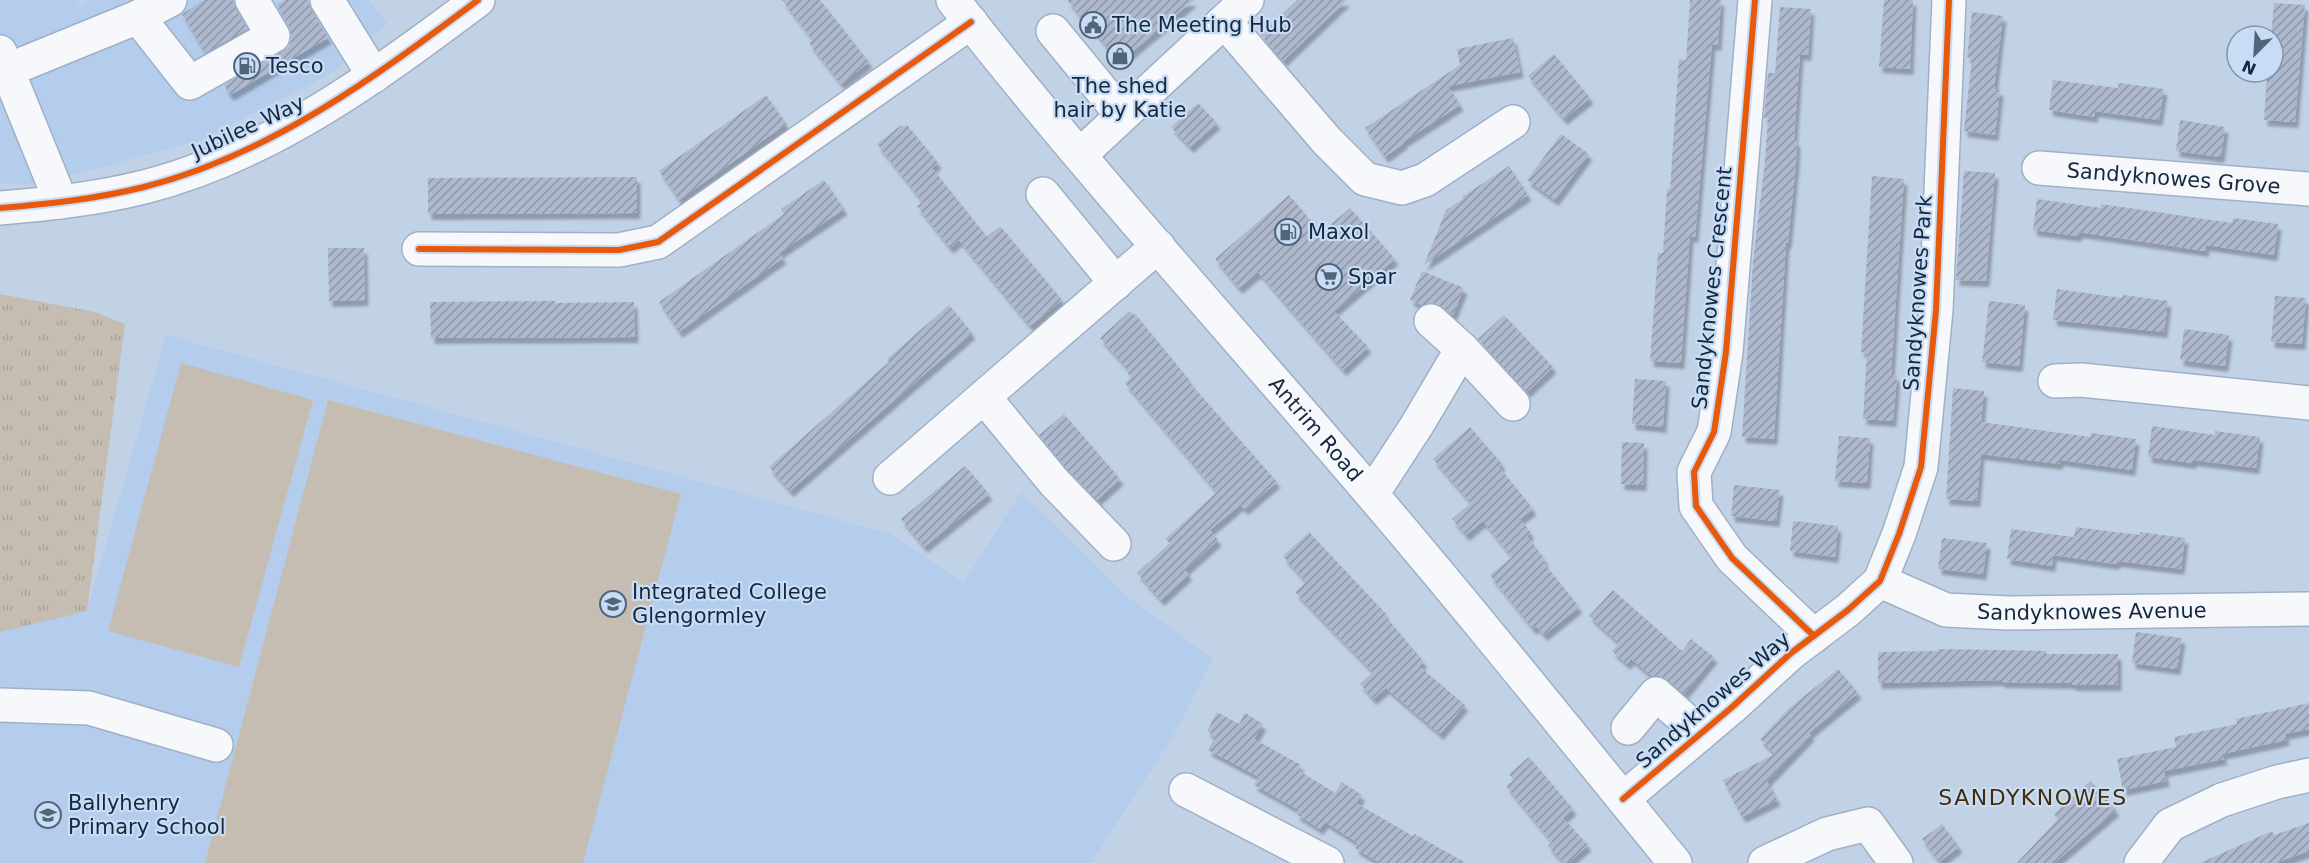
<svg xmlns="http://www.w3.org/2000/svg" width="2309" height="863" font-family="'DejaVu Sans',sans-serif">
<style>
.built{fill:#b4cded}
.grass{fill:url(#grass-tufts)}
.garden{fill:#c5bdb1}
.building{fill:url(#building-hatch);filter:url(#shadow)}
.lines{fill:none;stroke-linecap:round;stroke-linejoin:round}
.minor-casing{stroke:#9fb0c4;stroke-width:36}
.major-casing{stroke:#9fb0c4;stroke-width:36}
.minor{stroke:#f6f8fb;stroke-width:33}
.major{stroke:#f6f8fb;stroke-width:33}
.cycleway-casing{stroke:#c8dcf5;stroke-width:10}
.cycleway{stroke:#e8590c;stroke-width:6}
.labels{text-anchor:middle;stroke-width:4.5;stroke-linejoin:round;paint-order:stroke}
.poi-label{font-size:21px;fill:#152840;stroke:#c8dcf5;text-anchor:start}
.street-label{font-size:21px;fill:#152840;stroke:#c8dcf5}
.neighbourhood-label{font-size:22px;letter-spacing:1.5px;fill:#432c07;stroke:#c8dcf5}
</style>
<defs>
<pattern id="grass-tufts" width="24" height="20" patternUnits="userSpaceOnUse" patternTransform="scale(1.5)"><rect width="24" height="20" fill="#c5bdb1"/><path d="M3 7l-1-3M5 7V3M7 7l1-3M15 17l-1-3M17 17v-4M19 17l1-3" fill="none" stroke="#a8a299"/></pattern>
<pattern id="building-hatch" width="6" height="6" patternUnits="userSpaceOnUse" patternTransform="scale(1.5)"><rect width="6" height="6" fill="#afb9ce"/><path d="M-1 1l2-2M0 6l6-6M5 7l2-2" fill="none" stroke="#8d96a9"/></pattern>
<filter id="shadow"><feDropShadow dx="3.5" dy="6" stdDeviation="1.5" flood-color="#0004"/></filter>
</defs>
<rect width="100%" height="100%" fill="#c2d2e6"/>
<!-- built -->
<g class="built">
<path d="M0 0H77L80 5 90 0H369L387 23 334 72 202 140 37 185 0 183Z"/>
<path d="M166 335 891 534 964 582 1021 492 1128 597 1213 659 1175 733 1091 863H0V623L87 610Z"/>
</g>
<!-- grass -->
<path class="grass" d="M0 294 95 312 125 324 87 611 0 632Z"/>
<!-- garden -->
<g class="garden">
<path d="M181 363 313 400 239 667 108 631Z"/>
<path d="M328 400 681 494 583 863H205Z"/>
</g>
<!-- building -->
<g class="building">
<path d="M204 0H233L236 9 247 29 205 53 182 14Z"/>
<path d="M286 0H308L311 10 328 38 230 95 224 85 282 52 289 46 292 37 289 27 277 5Z"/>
<path d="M782 0H820L869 62 841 84 809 43 813 40Z"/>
<path d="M1067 0H1194L1120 62Z"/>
<path d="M1297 0H1347L1283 61 1261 35Z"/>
<path d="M1690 0H1721L1718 45 1712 44 1695 237 1690 236 1681 363 1650 361 1658 253H1663L1667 189H1670L1679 59 1686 60Z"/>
<path d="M1884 0H1913L1910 69 1879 67Z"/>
<path d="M2274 3 2305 5 2295 122 2264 120 2267 74 2273 72 2271 36Z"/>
<path d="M1780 7 1811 9 1808 55 1800 54 1794 140 1797 141 1796 163 1788 243H1786L1774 439 1742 437 1753 262 1765 161 1768 118H1764L1768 73H1775Z"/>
<path d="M1972 12 2003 16 1994 89 2000 90 1995 135 1964 131 1972 58 1967 57Z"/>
<path d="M1513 38 1520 72 1448 86 1460 105 1403 142 1404 143 1385 157 1365 128 1460 65 1457 49Z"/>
<path d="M1554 54 1590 98 1564 119 1528 76Z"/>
<path d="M2053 80 2118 88 2119 83 2164 89 2159 120 2095 111 2094 117 2049 110Z"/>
<path d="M766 95 786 124 679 200 659 171Z"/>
<path d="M1198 103 1217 123 1190 147 1171 127Z"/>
<path d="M2180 120 2225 127 2221 157 2176 151Z"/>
<path d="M900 126H908L938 163 932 168 987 237 1000 226 1062 300 1030 326 959 240 950 248 917 206 923 202 877 144Z"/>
<path d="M1561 134 1589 154 1555 200 1527 180Z"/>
<path d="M1509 166 1528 195 1424 265 1446 210 1463 199 1462 197Z"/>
<path d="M1964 171 1995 173 1986 281 1956 280Z"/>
<path d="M1872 176 1904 179 1891 375 1897 376 1893 421 1863 419 1867 353 1861 352Z"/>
<path d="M637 177V213L428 214V178Z"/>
<path d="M824 180 844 209 779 253 783 258 679 332 659 302 784 214 781 209Z"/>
<path d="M1289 195 1321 233 1350 208 1395 259 1334 311 1368 347 1343 370 1258 272 1239 288 1215 259Z"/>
<path d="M2037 199 2101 208V204L2232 223 2233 218 2278 224 2274 255 2206 245 2205 251 2079 232 2078 236 2033 230Z"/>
<path d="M328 248H364L365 300 329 301Z"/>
<path d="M1422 271 1464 288 1453 315 1435 303 1422 305 1410 300Z"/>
<path d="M2057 289 2122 298 2123 295 2168 301 2164 332 2053 320Z"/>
<path d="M2275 296 2306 298 2302 344 2271 342Z"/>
<path d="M555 301V303L634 302 635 337 431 338 430 302Z"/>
<path d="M1989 301 2025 305 2019 366 1982 362Z"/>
<path d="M949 305 972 333 790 491 769 467 889 362 887 359Z"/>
<path d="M1130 311 1134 315 1135 314 1190 381 1189 382 1277 482 1245 509 1240 505 1210 530 1218 540 1185 570 1189 574 1161 600 1137 573 1170 543 1165 539 1217 492 1125 383 1131 378 1127 372 1129 370 1100 338Z"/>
<path d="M1504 315 1553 367 1527 392 1478 339Z"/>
<path d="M2184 329 2229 335 2225 366 2180 360Z"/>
<path d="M1635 379 1666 381 1663 427 1632 424Z"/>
<path d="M1953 388 1984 391 1981 422 2090 437 2091 433 2136 439 2132 470 2060 460 2059 464 1981 454 1977 501 1946 499Z"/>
<path d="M1064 414 1120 479 1097 500 1068 470 1039 435Z"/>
<path d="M2152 426 2215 435V431L2260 437 2256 468 2193 460V463L2148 457Z"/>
<path d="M1470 427 1502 464 1499 467 1533 509 1520 519 1531 533 1527 536 1545 560 1543 562 1579 607 1544 635 1536 626 1533 629 1490 575 1512 557 1483 521 1466 535 1452 519 1471 503 1433 459Z"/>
<path d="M1839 436 1870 438 1867 483 1835 481Z"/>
<path d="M1622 442 1644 443 1643 485 1621 484Z"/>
<path d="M965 466 989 494 924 547 901 519Z"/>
<path d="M1734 485 1780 490 1776 521 1731 516Z"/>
<path d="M1793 521 1838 526 1835 557 1790 551Z"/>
<path d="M2076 527 2140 535V532L2185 538 2181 569 2117 561 2116 564 2053 555 2052 566 2007 559 2011 529 2074 537Z"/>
<path d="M1309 532 1386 614 1385 616 1424 662 1419 666 1465 705 1440 734 1386 688 1373 699 1360 684 1373 672 1295 592 1306 582 1283 556Z"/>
<path d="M1942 538 1987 543 1983 574 1938 569Z"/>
<path d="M1613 590 1682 651 1691 639 1714 657 1684 694 1668 680 1660 676H1652L1631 659 1627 664 1612 651 1619 643 1589 616Z"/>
<path d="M2136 632 2182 638 2177 669 2132 663Z"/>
<path d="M1938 649 2046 651V654H2118V685H2072V683L2001 682V680L1878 683V652L1938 651Z"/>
<path d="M1838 669 1858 693 1809 733 1811 735 1767 781 1777 800 1742 817 1723 780 1775 754 1760 739 1788 709Z"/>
<path d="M2309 703V729L2285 734 2286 740 2222 754 2224 759 2164 771 2166 781 2123 790 2117 759 2176 747 2174 737 2237 724 2236 719Z"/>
<path d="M1217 712 1239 724 1245 713 1263 724 1254 739 1301 765 1298 770 1335 793 1342 782 1362 795 1356 803 1413 836 1415 834 1466 863H1380L1355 848 1358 843 1325 822 1320 829 1296 814 1299 810 1254 785 1259 777 1208 750 1215 737 1207 731Z"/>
<path d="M1529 757 1573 809 1563 818 1588 845 1568 863H1564L1548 846 1552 842 1506 786 1514 780 1509 774Z"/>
<path d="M2091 781 2116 810 2054 863H2017L2058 819 2054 814Z"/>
<path d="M2309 823V851L2275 863H2200L2272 831 2274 835Z"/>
<path d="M1942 824 1959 847 1939 862 1922 839Z"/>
</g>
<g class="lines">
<defs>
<g id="minor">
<path d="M327 0 374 76"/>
<path d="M1755 0 1726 352 1714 432 1694 472 1696 506 1732 558 1814 636"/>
<path d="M138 17 190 83 273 36 252 0"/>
<path d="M1225 22 1327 141 1365 179 1402 188 1425 180 1513 122"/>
<path d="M1053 31 1122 115"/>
<path d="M0 52 61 202"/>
<path d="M8 70 138 17 170 0"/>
<path d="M1080 155 1247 0"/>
<path id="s1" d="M2039 168 2309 189"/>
<path d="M1043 194 1116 283"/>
<path d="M0 208C48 204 96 199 144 187 270 155 375 77 478 0"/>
<path d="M419 249 619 250 658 242 971 22"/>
<path d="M1431 321 1462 349 1513 404"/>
<path d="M2055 381 2081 380 2309 403"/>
<path d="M984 397 1054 482 1114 544"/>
<path d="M890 478 1158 246"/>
<path d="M1372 494 1417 425 1462 349"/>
<path id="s2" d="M1880 581 1946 610 2008 613 2309 609"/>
<path d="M0 705 89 708 216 745"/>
<path d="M1628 728 1656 694 1691 725 1699 735"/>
<path d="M1186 790 1327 863"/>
<path d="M1623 799 1731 708 1791 653 1848 610 1880 581 1899 534 1921 467 1936 310 1949 0"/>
<path d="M1765 863 1827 834 1868 824 1896 863"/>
<path d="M2141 863 2170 825 2222 800 2277 782 2309 775"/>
</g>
<g id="major">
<path id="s3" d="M953 0C1077 159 1213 309 1344 462 1457 593 1566 729 1675 863"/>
</g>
</defs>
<!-- minor casing -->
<use href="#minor" class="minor-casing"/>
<!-- major casing -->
<use href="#major" class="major-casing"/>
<!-- minor -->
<use href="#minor" class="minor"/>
<!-- major -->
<use href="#major" class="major"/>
<defs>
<g id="cycleway">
<path d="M1755 0 1726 352 1714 432 1694 472 1696 506 1732 558 1814 636"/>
<path d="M0 208C48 204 96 199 144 187 270 155 375 77 478 0"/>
<path d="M419 249 619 250 658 242 971 22"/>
<path d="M1623 799 1731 708 1791 653 1848 610 1880 581 1899 534 1921 467 1936 310 1949 0"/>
</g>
</defs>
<!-- cycleway casing -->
<use href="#cycleway" class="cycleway-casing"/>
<!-- cycleway -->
<use href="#cycleway" class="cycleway"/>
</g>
<!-- icons -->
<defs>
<symbol id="civic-ring" viewBox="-11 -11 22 22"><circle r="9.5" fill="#c8dcf5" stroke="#52647a" stroke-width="1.5"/><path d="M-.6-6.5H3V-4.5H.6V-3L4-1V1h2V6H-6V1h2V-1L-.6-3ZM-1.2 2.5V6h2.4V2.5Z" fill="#52647a"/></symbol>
<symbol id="shop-ring" viewBox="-11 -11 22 22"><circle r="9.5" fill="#c8dcf5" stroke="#52647a" stroke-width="1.5"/><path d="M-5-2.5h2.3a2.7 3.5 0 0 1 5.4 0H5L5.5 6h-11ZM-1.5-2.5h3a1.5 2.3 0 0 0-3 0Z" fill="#52647a"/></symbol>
<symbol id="fuel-ring" viewBox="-11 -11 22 22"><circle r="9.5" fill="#c8dcf5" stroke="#52647a" stroke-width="1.5"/><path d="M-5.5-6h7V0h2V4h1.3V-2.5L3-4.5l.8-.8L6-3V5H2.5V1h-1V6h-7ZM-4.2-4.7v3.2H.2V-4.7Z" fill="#52647a"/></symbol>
<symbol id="supermarket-ring" viewBox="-11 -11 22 22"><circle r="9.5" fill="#c8dcf5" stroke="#52647a" stroke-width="1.5"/><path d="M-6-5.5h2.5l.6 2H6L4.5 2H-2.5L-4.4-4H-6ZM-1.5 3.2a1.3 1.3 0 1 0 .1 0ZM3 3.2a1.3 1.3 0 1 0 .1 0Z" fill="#52647a"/></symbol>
<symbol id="school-ring" viewBox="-11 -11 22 22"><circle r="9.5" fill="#c8dcf5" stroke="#52647a" stroke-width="1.5"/><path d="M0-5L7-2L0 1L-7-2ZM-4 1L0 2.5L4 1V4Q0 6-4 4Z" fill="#52647a"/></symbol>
</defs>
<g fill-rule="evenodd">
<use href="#civic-ring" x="1078" y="10" width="30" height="30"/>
<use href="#shop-ring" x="1105" y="41" width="30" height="30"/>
<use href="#fuel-ring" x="232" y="51" width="30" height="30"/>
<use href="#fuel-ring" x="1273" y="217" width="30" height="30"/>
<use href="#supermarket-ring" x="1314" y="262" width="30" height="30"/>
<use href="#school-ring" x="598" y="589" width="30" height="30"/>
<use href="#school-ring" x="33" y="800" width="30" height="30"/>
</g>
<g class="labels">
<!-- poi labels -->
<g class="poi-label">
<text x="1112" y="32">The Meeting Hub</text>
<text x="266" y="73">Tesco</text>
<text x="1120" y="93" text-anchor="middle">The shed<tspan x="1120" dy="24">hair by Katie</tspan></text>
<text x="1308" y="239">Maxol</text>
<text x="1348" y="284">Spar</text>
<text x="632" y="599">Integrated College<tspan x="632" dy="24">Glengormley</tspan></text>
<text x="68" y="810">Ballyhenry<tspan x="68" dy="24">Primary School</tspan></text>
</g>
<!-- street labels -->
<g class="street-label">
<text transform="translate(248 127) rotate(-25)" y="7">Jubilee Way</text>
<text dy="7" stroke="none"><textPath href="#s1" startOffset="135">Sandyknowes Grove</textPath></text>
<text transform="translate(1712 288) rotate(-84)" y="7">Sandyknowes Crescent</text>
<text transform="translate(1918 293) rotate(-86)" y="7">Sandyknowes Park</text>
<text dy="7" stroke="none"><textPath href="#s3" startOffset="562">Antrim Road</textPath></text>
<text dy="7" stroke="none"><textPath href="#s2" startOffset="218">Sandyknowes Avenue</textPath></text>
<text transform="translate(1713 700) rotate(-41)" y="7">Sandyknowes Way</text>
</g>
<!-- neighbourhood labels -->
<g class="neighbourhood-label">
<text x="2033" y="805">SANDYKNOWES</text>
</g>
</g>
<!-- north arrow -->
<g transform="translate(2255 54) rotate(204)"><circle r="28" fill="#c8dcf5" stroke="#8094ad" stroke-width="1.5"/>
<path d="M0-4.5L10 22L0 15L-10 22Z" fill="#52647a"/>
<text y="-9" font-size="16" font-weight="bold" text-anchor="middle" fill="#152840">N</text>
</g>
</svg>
